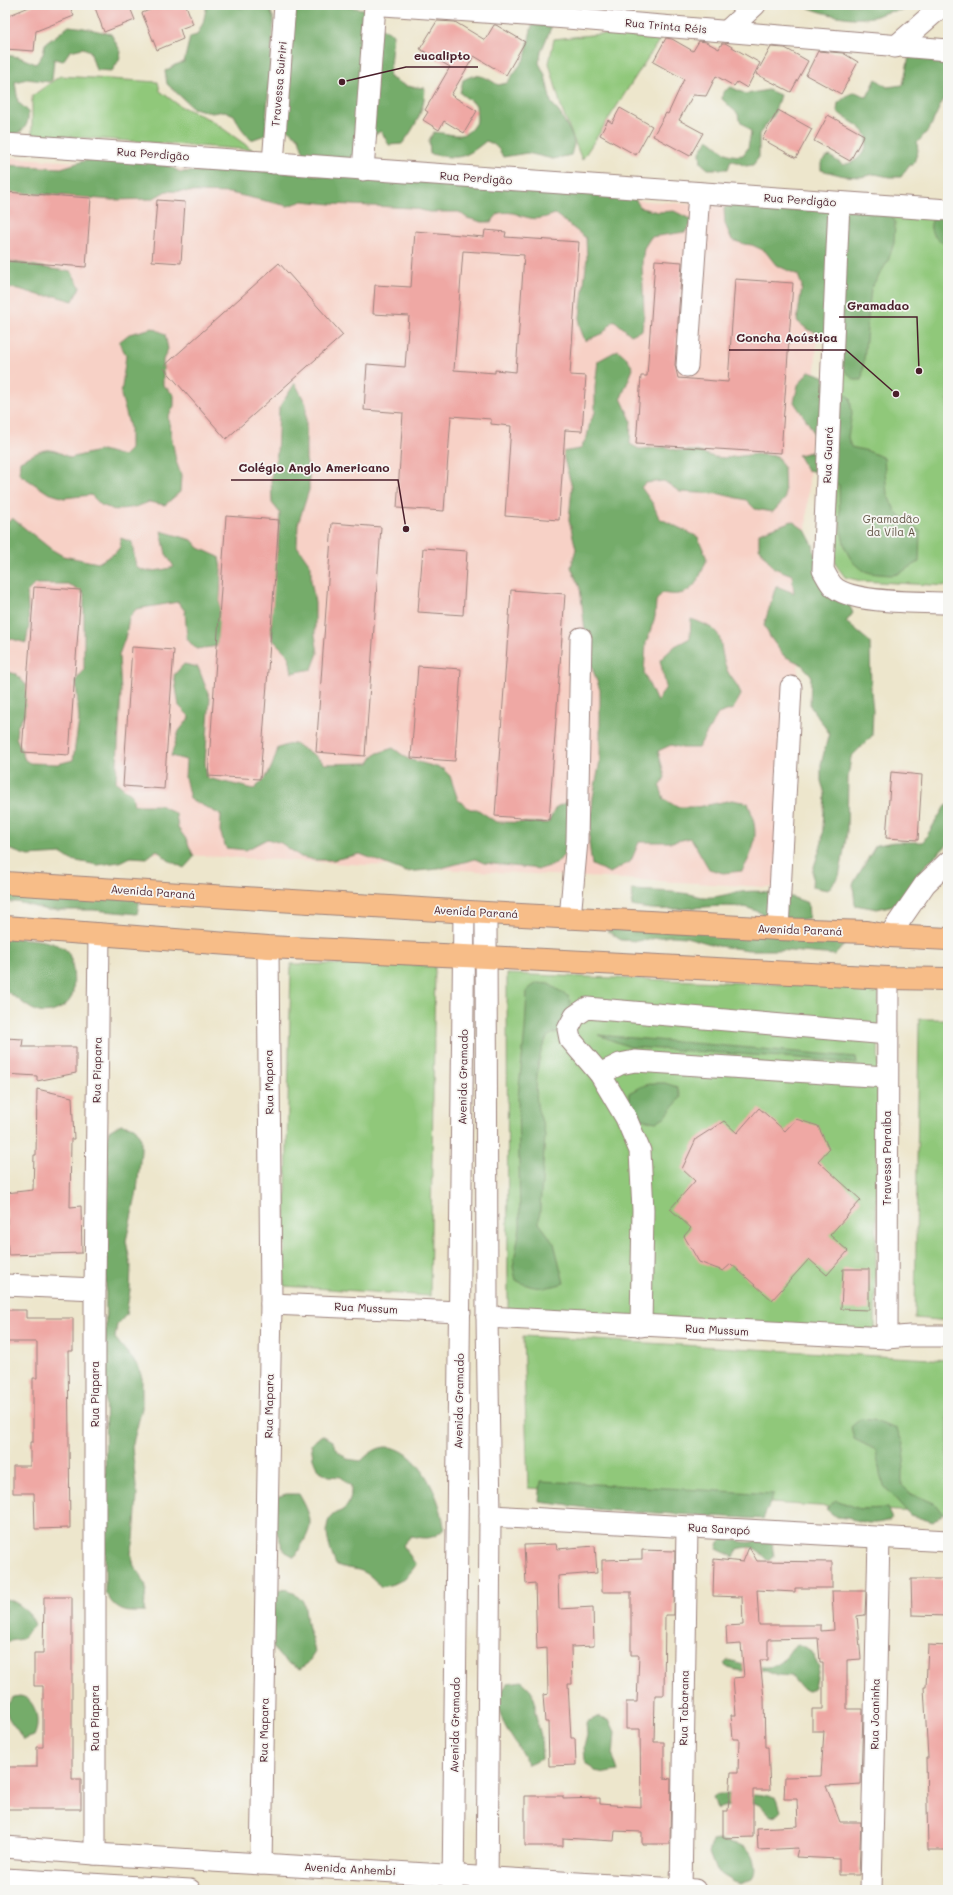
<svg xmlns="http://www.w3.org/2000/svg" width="953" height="1895" font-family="Mali,sans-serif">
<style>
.built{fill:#f7d1c6}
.green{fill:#90c87a;stroke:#6d7452}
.forest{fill:#74ac6a;stroke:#5f664a}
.building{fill:#efa8a4;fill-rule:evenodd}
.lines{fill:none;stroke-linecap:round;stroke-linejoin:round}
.minor-casing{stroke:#9c827c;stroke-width:23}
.major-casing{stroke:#9c827c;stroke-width:24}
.minor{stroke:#fff;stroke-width:21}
.major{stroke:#f7bd88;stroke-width:22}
.labels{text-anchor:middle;stroke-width:3.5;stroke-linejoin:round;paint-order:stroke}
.street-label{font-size:11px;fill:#4a1f2b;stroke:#f6f6f2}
.park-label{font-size:11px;fill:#5f5243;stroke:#f6f6f2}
.leader{fill:none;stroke:#4a1f2b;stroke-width:1.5}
.callout-dot{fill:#4a1f2b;stroke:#f6f6f2;stroke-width:1.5}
.callout-label{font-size:12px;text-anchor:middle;font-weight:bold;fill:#4a1f2b;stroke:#f6f6f2;stroke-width:3.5;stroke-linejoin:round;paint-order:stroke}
</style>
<rect width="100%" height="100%" fill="#f6f6f2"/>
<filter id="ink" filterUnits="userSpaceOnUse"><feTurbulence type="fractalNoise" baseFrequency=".025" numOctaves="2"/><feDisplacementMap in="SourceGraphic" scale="8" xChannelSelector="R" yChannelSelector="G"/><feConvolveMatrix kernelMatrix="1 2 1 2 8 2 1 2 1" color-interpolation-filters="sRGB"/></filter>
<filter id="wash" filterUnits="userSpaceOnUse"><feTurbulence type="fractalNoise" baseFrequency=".012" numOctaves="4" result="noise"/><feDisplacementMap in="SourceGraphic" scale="16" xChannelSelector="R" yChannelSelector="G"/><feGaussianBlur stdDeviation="0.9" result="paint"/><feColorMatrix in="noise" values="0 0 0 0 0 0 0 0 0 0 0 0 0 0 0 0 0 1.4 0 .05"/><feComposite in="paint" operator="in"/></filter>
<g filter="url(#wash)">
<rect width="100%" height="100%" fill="#ede6cc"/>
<!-- built -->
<path class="built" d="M5 157 824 213 786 888 5 845Z"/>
<!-- green -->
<g class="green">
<path d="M600 34 660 39 582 160 562 110 549 63 554 39Z"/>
<path d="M60 76 158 82 160 91 180 106 211 120 253 150 32 134V96Z"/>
<path d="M848 212 948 218V586L861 581 845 577 836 565 833 540Z"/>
<path d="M291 964 435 965 430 1296 284 1286Z"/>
<path d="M507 974 879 988 875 1331 508 1312Z"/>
<path d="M919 1019H948V1321L915 1318Z"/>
<path d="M523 1336 948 1360V1514L528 1488Z"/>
</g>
<!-- forest -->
<g class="forest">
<path d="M207 5H235L241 8 251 5H268L274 20 265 135 251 140 241 128 234 115 225 111 212 113 193 108 167 84 165 71 175 65 184 62 190 37 197 35 203 23Z"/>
<path d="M306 5H337L369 10 370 22 393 34 389 77 406 86 425 88C425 109 415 128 402 144L389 145 381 131 369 138 360 156 341 161 305 157 299 138 283 126 293 8Z"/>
<path d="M802 5H918C909 11 898 10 888 12 883 13 878 16 873 17 850 21 823 14 802 5Z"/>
<path d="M532 25H552L541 52 539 63 545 75 551 102 561 115 572 135 574 144 571 155 553 159 527 153 503 157C499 148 495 144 486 141 463 160 459 159 430 154L429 140 434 132C455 134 466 142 477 120L476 105 460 93 463 80C478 72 484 76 498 85L507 83 525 58Z"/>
<path d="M69 26C84 27 97 31 111 34L121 52 119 60 112 71 96 70 90 51 83 48 70 51 63 61 54 59 52 80 49 82 27 79 15 82 18 102 28 111C30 129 20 133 5 139V55L19 57 36 64 43 54 45 44Z"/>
<path d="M909 56 941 58 948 68V94L941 104 930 128 917 143 918 151 913 165H909L901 177H889L875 174 861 177 844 176 821 170V163L825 158 830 156 843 165C854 162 859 160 865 149 875 128 849 124 837 111L838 103 848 95 855 92 867 97 876 79 887 87 903 85Z"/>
<path d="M731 87 746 94 768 90 780 95 774 115 759 134V157L753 165 746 166 731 160 728 169H708L701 163 700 152 708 139C722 147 724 158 743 155L748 148 751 132 739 120 738 114 722 99 723 92Z"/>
<path d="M107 154 169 166 180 172 242 170 633 196 641 208 658 212 674 211 694 221 685 232 651 237 644 248 642 263 644 314 642 330 631 335 614 320 603 333 585 341 579 325 587 258 586 238 555 214C547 217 538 220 530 218 515 215 516 211 499 213L491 222H482L467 218 459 212H429L413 208 331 204 303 201 288 206 230 193 166 191 152 199 112 200 43 194 5 197V165L61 168Z"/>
<path d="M742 198 779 210H889L895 222 894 243 888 261 871 288 862 380H854L838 363 834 338 808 330 797 321 802 286 798 275 776 265 765 251 752 245 744 244 732 240 725 224 724 208Z"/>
<path d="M948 202V247C944 243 939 241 935 237 923 223 939 211 948 202Z"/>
<path d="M5 261C27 263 49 270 71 271L80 287 73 301 55 296H42L19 289 5 288Z"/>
<path d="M153 328 165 334 168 349 163 360V385L174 395V406L168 417 176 461 181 475 180 492 165 505 149 502 136 507 115 510 101 505 91 495 64 498 48 493 19 474 20 461C44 450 45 444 70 458L102 450 123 456 130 449V428L121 395 126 355 119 342 129 334Z"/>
<path d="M618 350 628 359 633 369 621 398 631 420 630 444 639 449 665 447 681 451H696L714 457 726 458 756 454 777 456 784 468 785 499 773 512 755 509 746 500 720 494 680 492 664 481 646 483 641 487 653 504 659 518 698 537 707 559C697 584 692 599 662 593L656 601 655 617 646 643 644 673 657 702 666 687 660 660 675 646 690 638 691 619C731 633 715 638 727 670 731 679 739 685 741 695L733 709 718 714 698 748H682L671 745 658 751 665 777 660 787 664 799 677 807H698L732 800 748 803C759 831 757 846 742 871L723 873 709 869 691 838 672 842H639L631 861 610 873 592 865 589 843 593 797 600 761V690L588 656 580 588 571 567 576 549 569 520 572 487 562 452 580 449 587 437 590 422 595 413V387L598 361Z"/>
<path d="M809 371 823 376 850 398 852 414 848 437 851 447 868 451 884 458 887 494 896 512 920 531 919 562C912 566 904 571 897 574 892 576 884 574 878 574 836 572 840 515 839 485L822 473 807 470 798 455 816 451C817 429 805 420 794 402L798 385Z"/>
<path d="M295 383 306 404V459L309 474V490L298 524 297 546 311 566V580L315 603V635L318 653 312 669 292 673 289 656 273 640 271 630 272 579 278 546 280 513 272 503 271 477 277 454 279 408Z"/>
<path d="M12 518 51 549 63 556 98 563 115 553 120 547 121 538 132 542 136 567C146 574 163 570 174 567L166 554 161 531 192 540 199 548 219 557 221 569 219 646 196 649 187 639 185 611 178 602 136 609 129 618 126 635 119 655 121 692 116 782 132 795 134 805H160L176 814 178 828 186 839 194 857 184 868 168 860 157 850 147 858 131 857 119 862 98 865 71 860 62 854 28 856 5 848V671L16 674 28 687 26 711 17 727 16 737 25 760 30 763 58 764 73 760 79 720 76 680 84 670V594L68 584H35L27 592 29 626 26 643 5 637V525Z"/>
<path d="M792 521 805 530 813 545 819 580 845 596 853 613 846 622 870 642 871 691 873 710 872 736 851 757 848 777 847 832 842 862 839 876 828 890 812 887 813 870 822 842 825 794 821 781V764L829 733 810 706 811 675 801 664 784 656 770 637 764 625 776 586 794 593 792 575 774 568 759 548V533Z"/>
<path d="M184 664 198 667 210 698 205 762 207 778 254 789C270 775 272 767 278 748L293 743 314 755 325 764 369 763 375 754 393 748 408 759 443 769 450 776 458 800 470 809H477L496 822 548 823 556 807 567 802 577 814 567 851 556 864 540 869 484 863 475 859 438 869 406 872 360 854 333 860H316L301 857 281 843 267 839 246 850 226 848 220 831 221 815 190 799 185 777 186 760 171 756 179 731 190 717 179 706 174 675Z"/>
<path d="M948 805V844L923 868 916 888 902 903 877 909 855 905 853 884 876 845 895 842H923L945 806Z"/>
<path d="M632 890C651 891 671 891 690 894 695 895 700 897 705 897 717 898 725 894 735 893 760 888 786 894 808 903L809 918C797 921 786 922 773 918 763 915 753 908 742 907 705 903 669 915 632 906Z"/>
<path d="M5 891 140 899 137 914 93 910H47L17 902H5Z"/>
<path d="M622 928 832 935 846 943 835 955 779 950H748L718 946 686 937 671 936 638 941 621 940 607 931Z"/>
<path d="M5 938C24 939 48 938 65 949 74 955 76 989 71 998 66 1008 50 1015 39 1012 28 1009 16 996 5 991Z"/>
<path d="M537 983 549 984 569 997 572 1009C568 1015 565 1025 560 1030 556 1034 550 1033 547 1038 537 1053 534 1092 538 1110 541 1119 544 1126 545 1136L539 1223 554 1243 564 1283C546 1289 533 1290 516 1280L513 1267 520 1227 518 1097 525 1030 527 990Z"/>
<path d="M598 1035 856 1057 857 1064 798 1058 630 1047Z"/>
<path d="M652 1083H665L677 1087 681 1097 666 1116 656 1122 636 1118 628 1106 629 1093 640 1087Z"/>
<path d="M121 1124 135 1127 141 1139V1151L137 1191 126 1241 131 1266 130 1290 126 1315 117 1325 115 1338 138 1366 142 1378V1408L132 1447 137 1496 134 1540 131 1553 134 1566 141 1575 146 1586 144 1612C123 1613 116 1611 105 1592L106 1212 108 1169 105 1143 109 1131Z"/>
<path d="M860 1419 872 1420 897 1429 903 1444 905 1458 902 1471V1485L911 1494 934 1503 943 1514 933 1522 910 1515 884 1486 880 1474 876 1450 854 1439 851 1427Z"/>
<path d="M322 1435 332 1441 338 1451 347 1459 361 1461C367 1455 375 1448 385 1447 418 1445 443 1502 444 1529 432 1540 427 1539 411 1536L403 1545 416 1565C405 1581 399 1583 381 1587 363 1566 360 1572 336 1565 331 1553 320 1524 333 1515 335 1513 338 1512 341 1511 351 1505 351 1496 351 1486L341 1477 329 1476 318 1470 313 1458 311 1444Z"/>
<path d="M541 1481 774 1494 763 1519 604 1510 539 1502Z"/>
<path d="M286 1494H299C317 1525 311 1528 295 1557L284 1551 279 1538 275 1527 273 1498Z"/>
<path d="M836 1500 860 1509 887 1508 892 1519C866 1529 860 1518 836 1517L826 1509Z"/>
<path d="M724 1538C731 1539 737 1541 743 1542 756 1544 759 1537 772 1544L774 1557 769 1561C758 1551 756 1544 738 1549L734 1557 717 1549 719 1542Z"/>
<path d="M286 1589C310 1600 303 1606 308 1628 310 1636 314 1643 315 1652L308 1663 300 1669C260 1652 271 1629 273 1592Z"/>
<path d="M5 1599C17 1600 32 1614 35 1625L21 1639 5 1642Z"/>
<path d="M798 1644 810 1650 819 1667 815 1687 810 1691 803 1690 791 1676 778 1675 766 1670 740 1671 728 1668 724 1664 728 1660C742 1663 768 1673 781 1662 788 1657 789 1648 798 1644Z"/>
<path d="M522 1681 531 1690 535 1701V1713L541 1736 542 1759 528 1765C519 1743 491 1718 501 1693 502 1690 506 1686 508 1683Z"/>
<path d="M20 1696C36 1698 41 1723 34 1736L23 1740C18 1728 7 1721 5 1708L13 1697Z"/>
<path d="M598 1717 610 1721 615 1732 613 1756 618 1771 606 1773 594 1771 585 1760 584 1747 587 1735 586 1722Z"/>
<path d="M719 1794C738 1795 759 1791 777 1799L781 1811 777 1815 771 1816C765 1812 763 1806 757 1804 745 1798 729 1805 717 1809L713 1797Z"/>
<path d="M718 1840C726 1842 736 1843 743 1846 754 1851 758 1870 752 1880L741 1884 734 1882 716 1871 709 1853 712 1841Z"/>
</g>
<g id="blocks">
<!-- building -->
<g class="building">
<path d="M34 5H69L74 16 36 31 34 51 5 49V17Z"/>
<path d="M94 5H129L135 20 104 32Z"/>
<path d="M162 5H186L193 24 180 29 183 39 157 50 142 13Z"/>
<path d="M437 21 455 22 485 40 494 25H496L525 42 506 75 474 56 451 95 477 111 464 133 444 121 439 130 423 120 428 112 425 110 450 67 420 49Z"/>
<path d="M666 38 672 39 693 51 699 41 706 42 719 49 722 43H725L760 63 747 88 737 82 734 86 716 76 706 96 693 95 679 120 703 133 690 156 653 136 666 113 668 114 684 79 653 62Z"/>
<path d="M771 47 785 48 808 61 791 92 756 74Z"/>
<path d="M818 51 843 53 858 62 841 94 806 75Z"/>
<path d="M620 108 652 126 636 155 600 135 608 120 612 123Z"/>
<path d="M778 110 812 129 796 158 762 139Z"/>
<path d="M828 115 864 135 850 161 814 141Z"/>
<path d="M5 192 91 198 86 267 5 261Z"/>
<path d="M157 200 185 202 181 263 152 261Z"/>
<path d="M485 230 506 232 505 237 579 242 570 375 586 376 582 431 565 430 559 520 505 516 511 426 491 424V419L451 416 444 511 397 508 403 413 364 410 367 364 405 367 409 316 373 314 375 285 411 287 415 231 484 237ZM463 251 524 255 516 372 495 370V373L454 370Z"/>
<path d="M655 260 682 262 675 365 678 378 728 382 735 279 793 283 781 453 636 444 641 376H647Z"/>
<path d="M279 263 343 335 226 439 163 367Z"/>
<path d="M226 516 279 520 260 779 208 776Z"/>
<path d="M332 523 381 527 365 756 316 752Z"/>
<path d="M423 548 467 551 463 615 418 612Z"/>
<path d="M34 587 81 590 69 755 22 752Z"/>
<path d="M511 590 565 594 549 820 495 816Z"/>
<path d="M132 647 174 650 164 789 123 786Z"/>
<path d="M418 666 461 669 455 761 411 758Z"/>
<path d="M891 772 922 775 918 840 886 838Z"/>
<path d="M5 1038 23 1039 22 1047H76V1073L37 1081V1076L5 1074Z"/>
<path d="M37 1089 72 1097 74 1139H71L70 1207 81 1206 82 1253 8 1255 6 1193 33 1190 34 1155H36Z"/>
<path d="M759 1108 785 1131 796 1119 818 1126 829 1149 818 1161 861 1200 830 1235 848 1251 827 1275 809 1259 772 1300 731 1264 723 1271 699 1262 684 1236 691 1228 670 1209 695 1181 682 1169 696 1139 724 1121 737 1133Z"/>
<path d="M843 1269H869V1310L841 1309Z"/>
<path d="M5 1310H26V1318H73V1351H68L70 1528 35 1529 34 1493H13V1466H30V1442H33V1378H37V1342H5Z"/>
<path d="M556 1544 557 1549 595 1546 597 1573 558 1576 559 1609 593 1607 594 1646 571 1647 572 1684H568L571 1738H575L576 1765 549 1766 548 1722H545L543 1695 548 1694 547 1648 537 1649 535 1583 526 1584 524 1545Z"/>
<path d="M749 1547 757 1561 832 1562V1588H795V1592L757 1590 759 1625H821V1631L834 1630 832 1591H866L865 1615 857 1616 861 1659 847 1660V1709H863L861 1784 826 1786 840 1822H861L859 1875H839V1859L796 1857 798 1848 758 1850 757 1828 798 1826 797 1799H784L785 1777 821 1776 824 1731H812V1709H823V1662H820L818 1638 768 1639V1660H760L764 1698 765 1747H768L770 1790H753V1837L723 1838V1811H728L731 1772H738L739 1739H733L731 1715H736L733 1678 744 1677 741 1644 727 1645 726 1626 743 1625 742 1597 713 1596 714 1559 743 1562Z"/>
<path d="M642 1550 675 1551 674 1615H665L664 1695H655L654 1742H664V1778L671 1779 670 1844H642V1832L615 1831 614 1841 563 1838V1846H525V1796H563V1799L600 1798V1804L641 1807 640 1729H626V1702H637L639 1655H631V1592H602V1560L642 1559Z"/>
<path d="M911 1579H948V1616L912 1615Z"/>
<path d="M44 1597H72V1779H81V1809H5V1767H37V1747H43V1686H34V1653H43Z"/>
<path d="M928 1645 948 1646V1850H928L926 1758H928L924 1687H926Z"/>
</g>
</g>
</g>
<g filter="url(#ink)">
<use href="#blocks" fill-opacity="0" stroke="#9c827c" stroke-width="1"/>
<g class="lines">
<defs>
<g id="minor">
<path d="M384 5 567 18 948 50"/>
<path d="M727 31 755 5"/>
<path d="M895 47 943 5"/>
<path d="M5 144 948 210"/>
<path d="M273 163 285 5"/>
<path d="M363 170 375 5"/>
<path d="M839 203 823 570C826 575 829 582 833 586 850 604 922 602 948 603"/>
<path d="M687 366 699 193"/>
<path d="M486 913 487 1317 490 1516 487 1890"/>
<path d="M570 918 577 841 581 638"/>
<path d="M778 929 791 687"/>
<path d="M889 936 925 884 948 862"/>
<path d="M600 1074 620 1064 635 1061 887 1077"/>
<path d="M5 1285 95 1289"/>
<path d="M271 1304 460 1312"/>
<path d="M487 1317 887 1338 910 1336H948"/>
<path d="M641 1326 643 1210 640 1151 626 1118 600 1074 570 1039 568 1029 575 1016 587 1008 888 1034"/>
<path d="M887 1338 888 978"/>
<path d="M490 1516 948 1541"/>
<path d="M5 1847 95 1854 695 1890"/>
<path d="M95 1854V1289L99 934"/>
<path d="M261 1864 271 1304 268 947"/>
<path d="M5 1879 190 1890"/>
<path d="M681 1889 687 1528"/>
<path d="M453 1890 464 912"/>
<path d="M871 1890 879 1538"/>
</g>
<g id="major">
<path d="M5 883 486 913 778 929 867 932 889 936 948 939"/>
<path d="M5 927 268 947 486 957 888 978 948 979"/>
</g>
</defs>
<!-- minor casing -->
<use href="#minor" class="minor-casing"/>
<!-- major casing -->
<use href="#major" class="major-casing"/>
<!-- minor -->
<use href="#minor" class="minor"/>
<!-- major -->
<use href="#major" class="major"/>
</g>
</g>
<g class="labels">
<!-- street labels -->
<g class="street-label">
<text transform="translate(666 26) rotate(5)" y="4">Rua Trinta Réis</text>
<text transform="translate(279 84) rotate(-85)" y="4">Travessa Suiriri</text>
<text transform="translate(153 154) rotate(4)" y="4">Rua Perdigão</text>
<text transform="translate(476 178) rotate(4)" y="4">Rua Perdigão</text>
<text transform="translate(800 200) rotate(4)" y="4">Rua Perdigão</text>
<text transform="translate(828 455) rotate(-88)" y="4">Rua Guará</text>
<text transform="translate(153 892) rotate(4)" y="4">Avenida Paraná</text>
<text transform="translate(476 912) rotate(3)" y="4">Avenida Paraná</text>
<text transform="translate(800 930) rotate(2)" y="4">Avenida Paraná</text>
<text transform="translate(97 1070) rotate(-89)" y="4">Rua Piapara</text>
<text transform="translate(463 1077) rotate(-89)" y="4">Avenida Gramado</text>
<text transform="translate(269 1082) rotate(-91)" y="4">Rua Mapara</text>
<text transform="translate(887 1158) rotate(-90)" y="4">Travessa Paraíba</text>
<text transform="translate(366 1308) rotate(3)" y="4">Rua Mussum</text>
<text transform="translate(717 1330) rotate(3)" y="4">Rua Mussum</text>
<text transform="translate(95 1394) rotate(-90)" y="4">Rua Piapara</text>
<text transform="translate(459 1401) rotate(-89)" y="4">Avenida Gramado</text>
<text transform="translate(269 1406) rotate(-89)" y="4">Rua Mapara</text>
<text transform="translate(719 1529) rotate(3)" y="4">Rua Sarapó</text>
<text transform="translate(684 1708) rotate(-89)" y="4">Rua Tabarana</text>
<text transform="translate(875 1714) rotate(-89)" y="4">Rua Joaninha</text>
<text transform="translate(95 1718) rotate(-90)" y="4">Rua Piapara</text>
<text transform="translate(455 1725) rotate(-89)" y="4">Avenida Gramado</text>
<text transform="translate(264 1730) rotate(-89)" y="4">Rua Mapara</text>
<text transform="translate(350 1869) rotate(3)" y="4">Avenida Anhembi</text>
</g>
<!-- park labels -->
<g class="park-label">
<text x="891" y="523">Gramadão<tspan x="891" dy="13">da Vila A</tspan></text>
</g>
</g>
<!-- callouts -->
<path class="leader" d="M342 82L406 67H478M919 371L917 317H839M896 394L846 350H729M406 529L398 480H231"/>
<g class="callout-dot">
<circle cx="342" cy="82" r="4"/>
<circle cx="919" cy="371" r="4"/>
<circle cx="896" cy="394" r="4"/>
<circle cx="406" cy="529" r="4"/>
</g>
<g class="callout-label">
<text x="442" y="60">eucalipto</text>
<text x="878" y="310">Gramadao</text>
<text x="787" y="342">Concha Acústica</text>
<text x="314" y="472">Colégio Anglo Americano</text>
</g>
<!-- margin -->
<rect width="953" height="1895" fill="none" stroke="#f6f6f2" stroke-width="20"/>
</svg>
